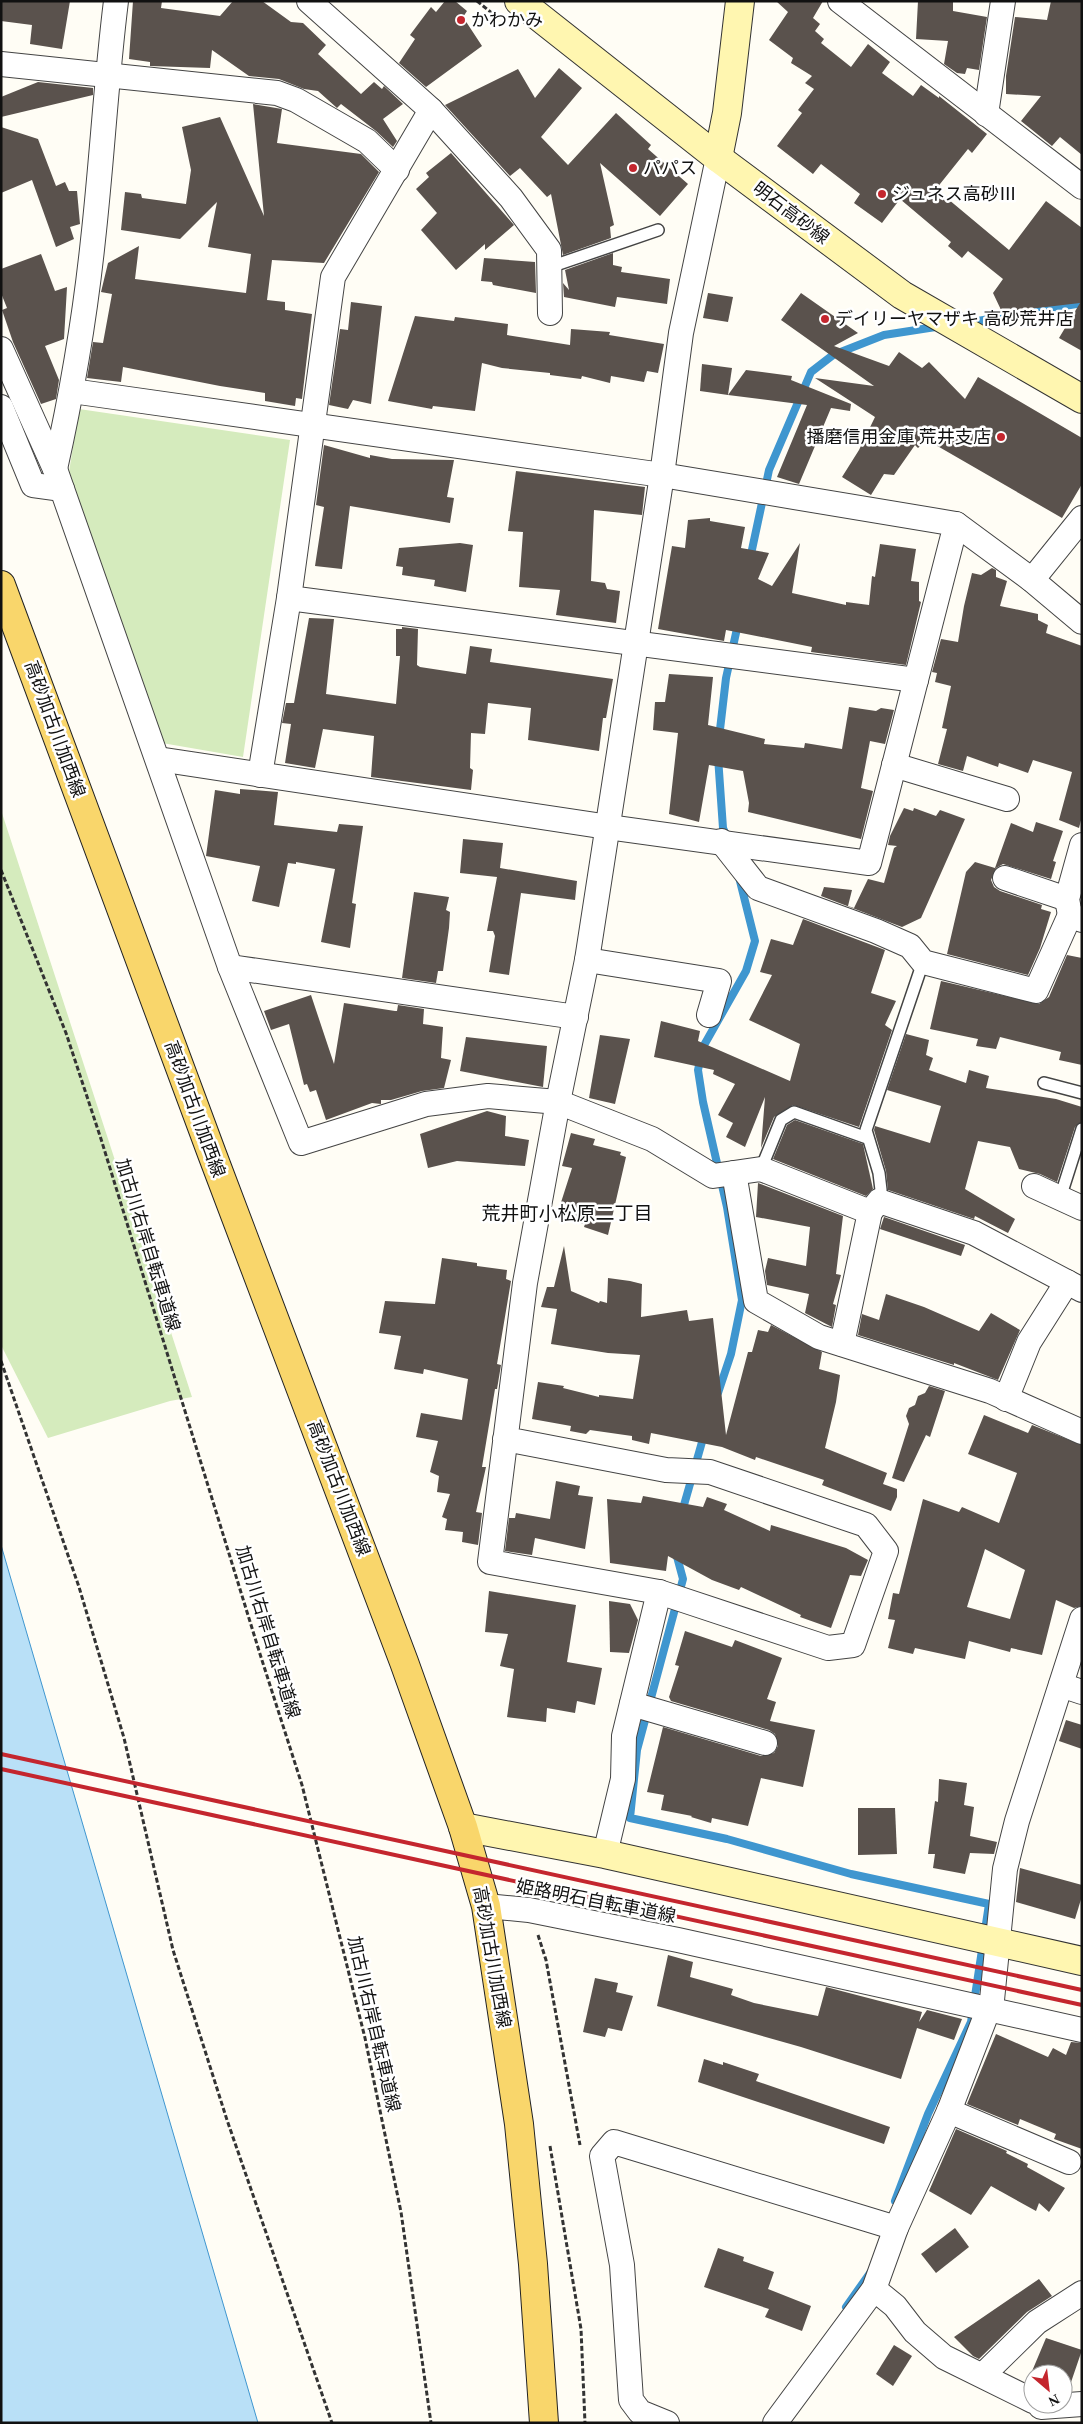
<svg xmlns="http://www.w3.org/2000/svg" width="1083" height="2424" font-family="'Times New Roman','Noto Sans JP',serif">
<style>
.green{fill:#d5ebbd}
.water{fill:#b9e0f7;stroke:#3f96cf}
.lines{fill:none;stroke-linecap:round;stroke-linejoin:round}
.stream{stroke:#3f96cf;stroke-width:8}
.building{fill:#5a524d;fill-rule:evenodd}
.lane-casing{stroke:#444;stroke-width:14}
.street-casing{stroke:#444;stroke-width:26}
.secondary-casing{stroke:#333;stroke-width:30}
.primary-casing{stroke:#222;stroke-width:30}
.path{stroke:#333;stroke-width:3;stroke-dasharray:5 2.5;stroke-linecap:butt}
.lane{stroke:#fff;stroke-width:11}
.street{stroke:#fff;stroke-width:24}
.secondary{stroke:#fff6b0;stroke-width:28}
.primary{stroke:#f9d66b;stroke-width:28}
.rail{stroke:#c4262e;stroke-width:4}
.poi-dot{fill:#c4262e;stroke:#fff;stroke-width:2}
.labels{text-anchor:middle;stroke-width:5;stroke-linejoin:round;paint-order:stroke}
.poi-label{font-size:18px;fill:#111;stroke:#fff;text-anchor:start}
.street-label{font-size:18px;fill:#111;stroke:#fff}
.neighbourhood-label{font-size:19px;fill:#111;stroke:#fff}
</style>
<rect width="100%" height="100%" fill="#fffdf5"/>
<!-- green -->
<g class="green">
<path d="M79 409 290 440 243 757 162 743 69 472Z"/>
<path d="M1 810 192 1397 170 1401 48 1438 1 1345Z"/>
</g>
<!-- water -->
<path class="water" d="M1 1545 258 2423H1Z"/>
<g class="lines">
<!-- stream -->
<g class="stream">
<path d="M966 323 1082 303"/>
<path d="M750 559 769 470 811 372 833 355 884 335 942 326"/>
<path d="M719 738 726 678 738 624"/>
<path d="M718 757 723 828 727 838"/>
<path d="M718 1393 731 1354 742 1300 727 1207 703 1102 698 1070 703 1047 746 971 755 941 739 877"/>
<path d="M682 1512 704 1435"/>
<path d="M676 1553 683 1579 637 1750 630 1818 727 1839 851 1874 989 1904 971 2022 928 2114 895 2201"/>
<path d="M846 2307 870 2273"/>
</g>
</g>
<!-- building -->
<g class="building">
<path d="M1 1H70L62 49 30 44 32 25 1 21Z"/>
<path d="M133 1H162L161 8 220 16 233 1H262L291 22 303 23 326 45 318 54 361 94 374 82 382 89 384 86 403 104 383 119 397 141 393 147 376 131 341 104 337 108 318 91 304 89 279 79 249 76 212 50 210 68 150 66V62L129 59Z"/>
<path d="M445 1H455L467 11 463 17 482 46 426 87 399 63 415 39 410 35 431 7 436 12Z"/>
<path d="M776 1H823L813 18 820 24 815 31 824 39 821 43 851 67 868 44 890 62 882 73 913 96 921 85 939 98V96L987 134 972 153 968 149 936 189 1009 250 1046 201 1082 228V351L1059 338 1080 303 1002 312 993 293 1003 279 968 251 962 258 948 246 951 242 900 199 882 223 854 203 860 194 821 164 813 174 777 146 802 113 798 110 814 89 805 83 812 76 791 63 793 58 769 40 788 12Z"/>
<path d="M918 1H953V11L987 17 979 70 967 68 965 74 957 73 944 64 948 41 916 39Z"/>
<path d="M1051 1H1082V155L1060 137 1052 146 1021 121 1041 96 1006 94V76L1015 17 1047 20Z"/>
<path d="M559 68 582 88 541 137 568 165 616 113 651 145 648 149 688 184 660 216 600 163 614 225 610 227 611 238 563 255 551 194 547 197 520 168 510 176 445 105 518 69 535 98Z"/>
<path d="M38 82 93 88V95L1 117V97Z"/>
<path d="M253 104 282 109 277 143 361 154 379 172 324 263 272 260 267 300 285 302V310L312 314 302 399 296 398 295 406 265 401V393L220 386 123 367 121 382 87 378 93 342 103 343 112 294 101 292 108 263 139 246 135 279 246 293 251 254 208 247 217 202 180 239 121 230 125 192 141 194 142 198 186 204 191 170 182 127 220 117 264 216Z"/>
<path d="M1 127 38 139 56 186 65 182 69 191H77L80 224 70 227 74 239 56 247 32 180 1 193Z"/>
<path d="M451 153 514 225 485 250V244L456 270 421 230 437 213 416 189 429 177 426 173Z"/>
<path d="M613 253V265L622 267 621 272 670 279 667 304 617 297 615 307 564 297 563 283 569 290 565 270Z"/>
<path d="M41 254 55 291 67 287 64 339 45 346 59 380 56 399 41 404 13 342 2 310 7 308 1 293V269Z"/>
<path d="M484 258 535 262 536 293 493 285 492 282 481 281Z"/>
<path d="M708 293 733 297 728 322 703 318Z"/>
<path d="M801 293 858 333 834 346 889 366 899 352 922 368 929 362 965 399 978 377 1082 438V484L1062 518 927 440 918 448 915 445 894 475 884 474 871 495 842 477 859 450 875 417 815 378 874 386 781 320Z"/>
<path d="M351 302 382 306 371 404 353 400 348 409 329 405 340 329 348 330Z"/>
<path d="M415 316 454 321 455 317 508 324 507 335 570 345 571 329 610 332 609 335 664 344 658 373 647 371 644 382 611 376 610 383 582 376 581 379 550 375V373L502 368 482 363 475 411 433 406 432 409 388 401Z"/>
<path d="M702 364 732 368 728 395 700 391Z"/>
<path d="M746 370 792 376 791 380 851 404 850 411 831 408 799 484 777 477 807 405 728 395Z"/>
<path d="M324 445 370 458V455L392 459 454 460 447 497 454 498 450 523 350 506 342 569 315 566 324 507 316 505Z"/>
<path d="M516 471 645 487 642 515 594 510 591 581 605 583 607 589 620 591 616 623 556 615 560 590 519 587 523 532 508 531Z"/>
<path d="M710 518V521L745 527 741 548 769 553 758 579 772 586 800 543 792 593 846 605V602L869 605 872 576 875 577 880 544 916 549 911 581 919 582V601L921 602 906 665 811 652 812 647 726 630 724 641 658 629 672 546 685 548 688 520Z"/>
<path d="M460 543 473 545 466 592 434 586 435 580 402 575 403 567 396 566 399 548Z"/>
<path d="M992 568 996 570V577L1007 581 1000 606 1038 614V620L1048 625 1046 633 1082 646V816L1079 828 1059 820 1072 772 1033 760 1028 773 999 763 998 767 967 756 963 771 938 764 947 729 942 728 951 686 935 682 937 673 932 672 941 639 958 642 964 606 972 573 981 575Z"/>
<path d="M309 618 334 619 326 694 396 704 400 656H396V629H402V627L418 629 417 665 420 667 466 674 470 646 492 649 490 662 613 679 606 718H603L599 751 528 740 531 708 488 703 485 734 471 733 470 768 473 770 471 790 371 777 374 736 323 729 315 768 285 763 291 724 282 723 286 703H294Z"/>
<path d="M669 674 713 677 708 725 765 739 764 744 804 748 805 743 842 749 849 707 876 711 881 708 894 710 885 744 870 741 861 788 873 791 861 839 748 812 749 803 743 771 709 765 699 822 669 814 678 733 653 730 655 702H665Z"/>
<path d="M240 789 278 792 274 825 337 832 339 824 363 826 352 903 356 904 350 948 321 942 335 869 296 862V864L288 863 279 907 252 901 260 866 206 856 215 790 240 794Z"/>
<path d="M904 808 913 811 914 808 936 816 940 810 965 819 921 918 902 927 821 896 824 887 852 890 848 906 854 908 868 879 884 883 894 848 897 846 888 845 890 836Z"/>
<path d="M1036 822 1063 831 1053 861 1056 862 1051 879 1003 864 996 868 991 880 994 887 1000 891 1042 905 1041 909 1051 912 1040 948 1028 975 947 954 966 872 975 862 995 868 1011 823 1033 832Z"/>
<path d="M463 839 503 843 500 868 577 881 575 900 521 893 509 975 489 972 495 936 493 931H487L497 877 460 873Z"/>
<path d="M414 892 449 897 446 910 450 912 449 928 443 971H438L436 983 402 978Z"/>
<path d="M803 919 885 950 871 993 896 1001 885 1025 892 1030 859 1127 793 1105 774 1117 761 1148 765 1097 745 1147 726 1137 733 1123 718 1115 735 1084 713 1074 714 1070 654 1057 661 1021 700 1031 698 1041 790 1081 800 1044 749 1020 772 975 760 972 771 939 793 945Z"/>
<path d="M1067 955 1082 958V1065L1059 1060 1061 1052 1000 1037 996 1049 976 1046 978 1039 930 1029 941 981 1039 1004 1049 997Z"/>
<path d="M311 995 334 1064 344 1003 395 1011H397L398 1005 424 1009 423 1024 443 1027 441 1058 451 1060 444 1088 422 1091 391 1100H381V1104L372 1103 326 1120 316 1090 310 1092 307 1084 304 1085 289 1024 271 1030 264 1011Z"/>
<path d="M906 1034 929 1040 926 1055 933 1058 929 1070 966 1083 969 1070 989 1076 986 1088 1056 1099 1082 1107V1122L1075 1127 1057 1182 1040 1174 1019 1169 1010 1147 978 1141 965 1189 1015 1219 1008 1233 975 1216 974 1219 888 1190 886 1171 874 1130 875 1126 930 1143 941 1106 887 1090Z"/>
<path d="M600 1035 630 1039 615 1104 589 1098Z"/>
<path d="M466 1037 547 1046 543 1087 460 1071Z"/>
<path d="M487 1111 506 1116 505 1136 529 1140 525 1166 457 1161 428 1168 420 1134Z"/>
<path d="M795 1120 863 1144 873 1189 866 1196 773 1159 787 1125Z"/>
<path d="M571 1133 595 1139 593 1145 621 1152 620 1155 626 1157 608 1235 584 1227 585 1224 556 1218 572 1168 562 1166Z"/>
<path d="M758 1183 843 1216 836 1274 841 1275 833 1304 836 1305 832 1327 805 1313 809 1294 767 1285 765 1271 768 1258 806 1266 810 1227 756 1217Z"/>
<path d="M884 1217 965 1245 961 1256 880 1229Z"/>
<path d="M564 1246 571 1291 599 1303 600 1301 607 1303 608 1278 630 1281 642 1284 641 1317 687 1310 689 1321 713 1318 726 1435 748 1352H752L758 1330 768 1332 771 1325 822 1352 819 1369 840 1375 836 1402 825 1448 887 1473 883 1484 897 1489V1497L891 1511 822 1485 824 1480 756 1457 755 1460 722 1447 651 1433 649 1444 632 1440V1436L590 1430 586 1434 570 1431 571 1426 532 1419 538 1382 564 1386 563 1388 599 1397V1395L633 1399 640 1355 608 1353 551 1344 557 1309 541 1307 547 1287H554Z"/>
<path d="M442 1258 477 1263V1266L507 1270 506 1279 511 1281 497 1364 501 1365 497 1389H495L482 1467H486L476 1512 482 1513 478 1545 462 1542 463 1532 445 1530 447 1519 442 1517 450 1494 437 1492 439 1476 430 1472 438 1441 416 1437 421 1413 462 1420 468 1379 424 1369 423 1374 394 1369 401 1336 379 1333 385 1301 435 1304Z"/>
<path d="M886 1294 924 1307 979 1331 991 1313 1020 1330 998 1380 954 1363V1365L858 1335 862 1314 879 1320Z"/>
<path d="M929 1386 945 1391 930 1437 926 1435 904 1482 892 1478 909 1424 906 1416 909 1408 915 1405 918 1396 925 1393Z"/>
<path d="M984 1415 1028 1433 1032 1425 1082 1445V1606L1074 1608 1056 1600 1042 1655 1011 1648 1010 1652 969 1641 965 1659 915 1648 913 1654 888 1648 895 1620 888 1619 893 1593 899 1594 923 1499 959 1512 962 1507 999 1523 1017 1473 968 1454ZM985 1549 1025 1570 1010 1619 967 1607Z"/>
<path d="M556 1481 580 1486 578 1495 593 1497 585 1549 535 1538 532 1555 505 1551 509 1518H515L516 1513 550 1519Z"/>
<path d="M643 1496 703 1507 707 1497 727 1504 724 1510 770 1531 771 1525 846 1548 868 1560 861 1576 850 1575 831 1628 800 1617 801 1615 741 1587 739 1590 712 1580 668 1556 666 1571 610 1563 607 1499 641 1503Z"/>
<path d="M489 1591 576 1605 567 1662 602 1668 595 1705 577 1701 575 1713 547 1708 546 1722 507 1717 514 1669 500 1666 508 1634 485 1632Z"/>
<path d="M609 1601 630 1604 638 1620 629 1653 610 1652Z"/>
<path d="M685 1631 732 1647 735 1640 782 1658 767 1699 776 1702 770 1721 815 1730 803 1787 761 1778 748 1826 712 1818 711 1823 691 1817 692 1816 661 1810 664 1795 647 1792 663 1727 761 1756 774 1753 778 1746 775 1734 769 1730 671 1701 669 1697 679 1666 675 1665Z"/>
<path d="M1066 1720 1082 1725V1749L1059 1741Z"/>
<path d="M939 1779 967 1783 964 1805 974 1807 970 1836 997 1842 994 1854 970 1853 965 1874 933 1868 935 1854H928L935 1801 938 1802Z"/>
<path d="M858 1808H895L897 1854 858 1855Z"/>
<path d="M1020 1868 1082 1885V1896L1075 1919 1016 1902Z"/>
<path d="M668 1955 693 1962 690 1977 733 1989 731 1995 754 2003 818 2016 826 1987 922 2012 919 2022 927 2010 962 2019 954 2040 917 2028 901 2079 801 2047 657 2006Z"/>
<path d="M595 1978 618 1983 616 1992 633 1996 622 2031 608 2028 605 2037 583 2032Z"/>
<path d="M996 2034 1048 2057 1053 2048 1066 2055 1071 2042 1082 2043V2149L1054 2139 1056 2134 1020 2119 1018 2125 967 2104Z"/>
<path d="M704 2059 723 2065V2062L759 2074 756 2081 890 2127 884 2144 698 2082Z"/>
<path d="M956 2129 1007 2151 1006 2153 1028 2164 1027 2167 1065 2188 1049 2212 1039 2203 1036 2211 991 2186 971 2215 929 2191Z"/>
<path d="M955 2228 969 2247 936 2273 921 2254Z"/>
<path d="M718 2248 744 2257 743 2261 774 2272 768 2289 811 2306 802 2331 765 2317 769 2309 704 2287Z"/>
<path d="M1039 2279 1052 2296 1027 2312 979 2359 973 2356 954 2337Z"/>
<path d="M1046 2338 1082 2350 1068 2391 1063 2389V2374L1030 2376Z"/>
<path d="M894 2345 912 2356 893 2386 876 2374Z"/>
</g>
<g class="lines">
<defs>
<g id="lane">
<path d="M550 267 658 230"/>
<path d="M1044 1083 1082 1093"/>
<path d="M761 1169 781 1120 794 1112 867 1138"/>
<path d="M1060 1198 1082 1129"/>
<path d="M879 1201 881 1190 879 1173 866 1130 923 962"/>
</g>
<g id="street">
<path d="M309 1 431 110 511 198 549 250 550 313"/>
<path d="M840 1 1082 187"/>
<path d="M1 64 277 93 296 100 367 141 397 170"/>
<path d="M986 114 1003 1"/>
<path d="M1 349 55 469 230 967 301 1143 426 1104 488 1096 558 1102 652 1139 713 1176 761 1169 870 1212 879 1201 974 1233 1082 1290"/>
<path d="M72 391 662 475 956 524 869 863 608 827 158 759"/>
<path d="M1 407 33 485 62 489"/>
<path d="M55 469C72 393 85 317 93 240 102 160 106 81 116 1"/>
<path d="M956 524 1032 580 1082 622"/>
<path d="M1032 580 1082 518"/>
<path d="M289 598 916 680"/>
<path d="M894 765 1007 799"/>
<path d="M260 775 289 598 333 277 431 110"/>
<path d="M721 841 758 888 876 931 910 946 923 962 1036 991 1070 915 1082 920"/>
<path d="M1005 878 1067 899"/>
<path d="M1070 915 1067 899 1082 845"/>
<path d="M587 960 719 981 709 1015"/>
<path d="M230 967 576 1017"/>
<path d="M734 1173 756 1301 819 1337 990 1391 1082 1432"/>
<path d="M1034 1186 1082 1208"/>
<path d="M842 1344 870 1212"/>
<path d="M1006 1399 1029 1342 1067 1282"/>
<path d="M505 1439 666 1470 710 1472 866 1525 886 1551 853 1645 828 1648 659 1592 490 1562 525 1283 558 1102 587 960 662 475 681 333 718 158"/>
<path d="M1061 1685 1082 1692"/>
<path d="M632 1704 765 1743"/>
<path d="M605 1854 623 1779 624 1736 659 1592"/>
<path d="M486 1906 529 1910 678 1940 1082 2030"/>
<path d="M949 2111 1069 2162"/>
<path d="M874 2289 895 2306 915 2332 944 2357 1033 2401"/>
<path d="M983 2375 1037 2322 1082 2293"/>
<path d="M1041 2407 1082 2404"/>
<path d="M667 2423 640 2412 631 2400 622 2265 602 2156 614 2142 896 2228"/>
<path d="M775 2423 874 2289 896 2228 949 2111 992 2000 1005 1869 1017 1821 1082 1619"/>
</g>
<g id="secondary">
<path d="M519 1 718 158 902 295 1082 399"/>
<path d="M718 158 727 113 740 1"/>
<path d="M463 1827 605 1854 1082 1961"/>
</g>
<path id="primary" d="M1 585 212 1154 404 1662 463 1827 486 1906 519 2124 533 2264 544 2423"/>
</defs>
<!-- lane casing -->
<use href="#lane" class="lane-casing"/>
<!-- street casing -->
<use href="#street" class="street-casing"/>
<!-- secondary casing -->
<use href="#secondary" class="secondary-casing"/>
<!-- primary casing -->
<use href="#primary" class="primary-casing"/>
<!-- path -->
<g class="path">
<path d="M477 1 498 18"/>
<path d="M1 870 66 1033 101 1139 260 1654 302 1785 365 2038 401 2212 431 2423"/>
<path d="M1 1361 79 1587 124 1738 173 1950 227 2120 332 2423"/>
<path d="M538 1935 546 1960 580 2145"/>
<path d="M550 2146 581 2329 585 2423"/>
</g>
<!-- lane -->
<use href="#lane" class="lane"/>
<!-- street -->
<use href="#street" class="street"/>
<!-- secondary -->
<use href="#secondary" class="secondary"/>
<!-- primary -->
<use href="#primary" class="primary"/>
<!-- rail -->
<g class="rail">
<path d="M1 1754 1082 1990"/>
<path d="M1 1769 1082 2005"/>
</g>
</g>
<!-- markers -->
<g class="poi-dot">
<circle cx="461" cy="20" r="5"/>
<circle cx="633" cy="168" r="5"/>
<circle cx="882" cy="194" r="5"/>
<circle cx="825" cy="319" r="5"/>
<circle cx="1001" cy="437" r="5"/>
</g>
<g class="labels">
<!-- poi labels -->
<g class="poi-label">
<text x="471" y="26">かわかみ</text>
<text x="643" y="174">パパス</text>
<text x="892" y="200">ジュネス高砂Ⅲ</text>
<text x="835" y="325">デイリーヤマザキ 高砂荒井店</text>
<text x="991" y="443" text-anchor="end">播磨信用金庫 荒井支店</text>
</g>
<!-- street labels -->
<g class="street-label">
<text transform="translate(791 213) rotate(37)" y="6">明石高砂線</text>
<text transform="translate(55 729) rotate(70)" y="6">高砂加古川加西線</text>
<text transform="translate(195 1109) rotate(70)" y="6">高砂加古川加西線</text>
<text transform="translate(148 1245) rotate(73)" y="6">加古川右岸自転車道線</text>
<text transform="translate(339 1488) rotate(69)" y="6">高砂加古川加西線</text>
<text transform="translate(268 1632) rotate(73)" y="6">加古川右岸自転車道線</text>
<text transform="translate(596 1901) rotate(11)" y="6">姫路明石自転車道線</text>
<text transform="translate(492 1957) rotate(80)" y="6">高砂加古川加西線</text>
<text transform="translate(374 2024) rotate(77)" y="6">加古川右岸自転車道線</text>
</g>
<!-- neighbourhood labels -->
<g class="neighbourhood-label">
<text x="567" y="1220">荒井町小松原二丁目</text>
</g>
</g>
<!-- border -->
<rect width="1083" height="2424" fill="none" stroke="#111111" stroke-width="5"/>
<!-- north arrow -->
<g transform="translate(1048 2389) rotate(152)"><circle r="24" fill="#ffffff" stroke="#a0a0a0"/>
<path d="M0-4L9 19L0 12L-9 19Z" fill="#c4262e"/>
<text y="-8" font-size="14" font-weight="bold" text-anchor="middle" fill="#111111">N</text>
</g>
</svg>
